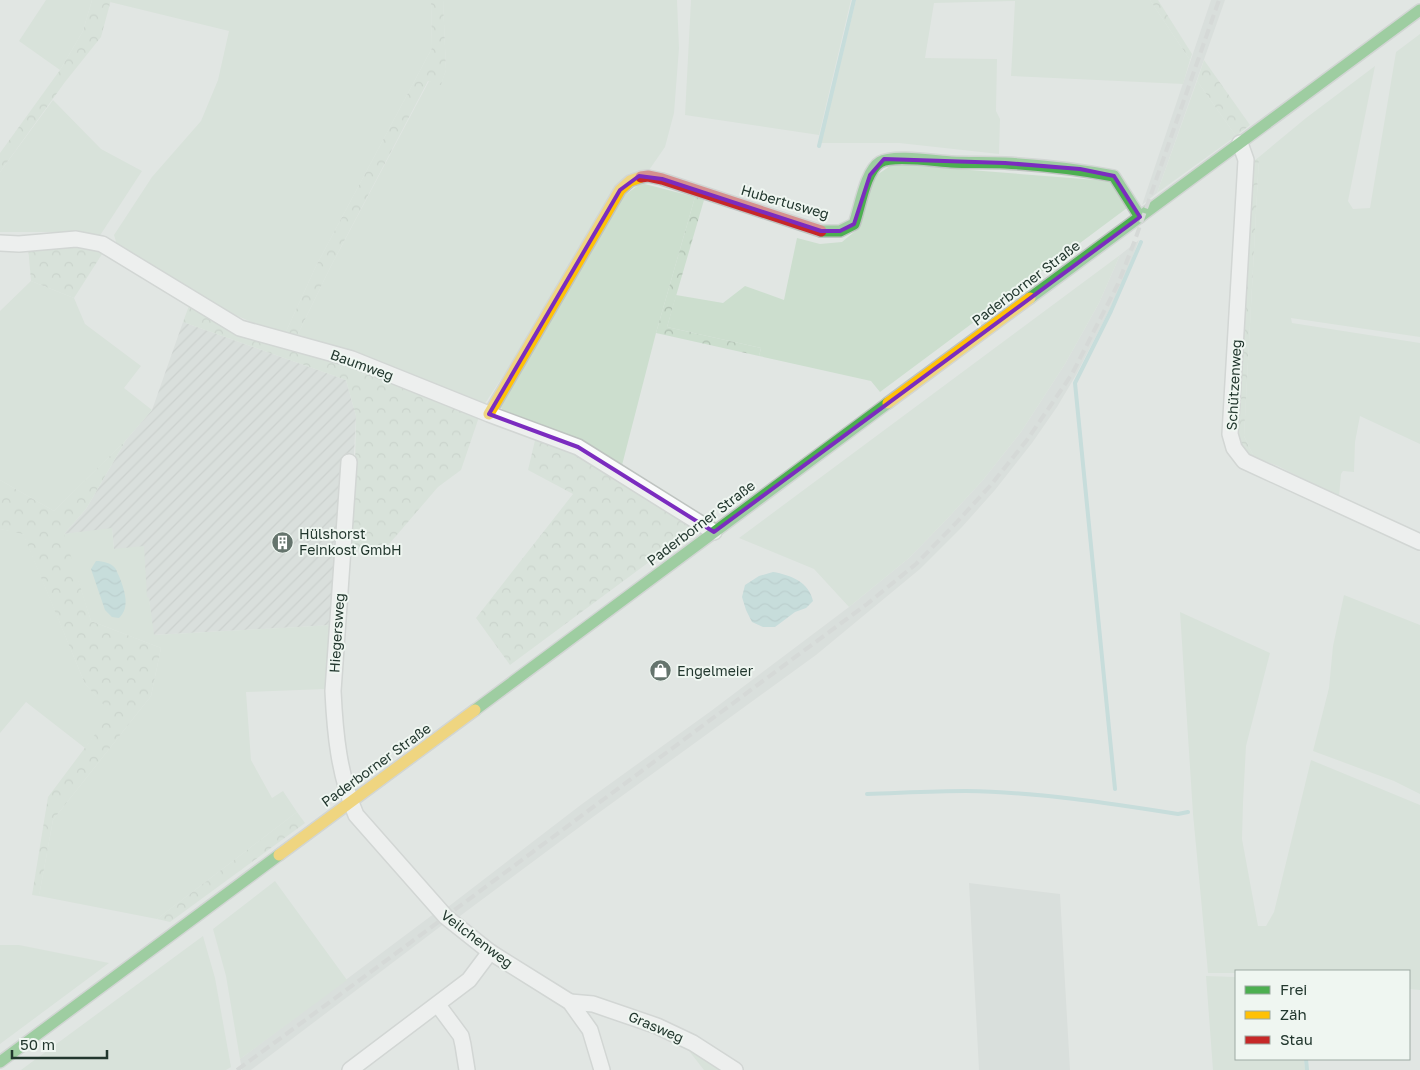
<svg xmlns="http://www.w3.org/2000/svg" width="1420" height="1070" font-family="'Golos Text',sans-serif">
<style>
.built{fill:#cfd7d2}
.industrial{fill:url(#industrial-furrows)}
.green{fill:#ccdece}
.forest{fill:url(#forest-crowns)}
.water{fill:url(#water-waves)}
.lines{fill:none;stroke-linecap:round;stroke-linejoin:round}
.stream{stroke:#a6d2d1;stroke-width:4}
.street-casing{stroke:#bec3c0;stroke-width:18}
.fast-casing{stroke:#bec3c0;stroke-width:14}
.slow-casing{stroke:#bec3c0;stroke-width:14}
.jam-casing{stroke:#bec3c0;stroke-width:14}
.street{stroke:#fafbfb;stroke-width:15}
.fast{stroke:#4caf50;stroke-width:11}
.slow{stroke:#ffc107;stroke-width:11}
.jam{stroke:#c62828;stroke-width:11}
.rail{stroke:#c6c9c8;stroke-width:4;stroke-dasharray:10 5;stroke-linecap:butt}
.marked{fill:none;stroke:#7b2cbf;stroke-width:4;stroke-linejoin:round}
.labels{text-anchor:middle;stroke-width:4;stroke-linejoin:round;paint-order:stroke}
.street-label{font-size:14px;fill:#22372e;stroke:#eff6f1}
.poi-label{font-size:14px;fill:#22372e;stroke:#eff6f1;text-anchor:start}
</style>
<defs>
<pattern id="industrial-furrows" width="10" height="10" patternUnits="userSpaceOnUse" patternTransform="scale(1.25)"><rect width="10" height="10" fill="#cfd7d2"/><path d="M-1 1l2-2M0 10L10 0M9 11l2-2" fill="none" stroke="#b1b9b5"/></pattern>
<pattern id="forest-crowns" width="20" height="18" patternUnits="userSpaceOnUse" patternTransform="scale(1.25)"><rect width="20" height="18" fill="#ccdece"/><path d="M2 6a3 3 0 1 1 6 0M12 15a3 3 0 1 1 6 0" fill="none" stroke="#afbfb1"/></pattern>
<pattern id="water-waves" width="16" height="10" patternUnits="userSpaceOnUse" patternTransform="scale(1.25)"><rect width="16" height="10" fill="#a6d2d1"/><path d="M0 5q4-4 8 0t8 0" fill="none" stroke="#8fb5b4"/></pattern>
</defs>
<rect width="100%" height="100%" fill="#e1e6e3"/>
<!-- built -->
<g class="built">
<path d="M1211 0H1225L1157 193 1142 205Z"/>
<path d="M1139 240 1122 284 1110 309 1076 375 1057 407 1032 443 995 490 962 527 920 569 816 655 593 817 456 919 444 910 582 804 711 711 849 607 909 558 947 519 983 480 1021 432 1065 364 1099 303 1120 255Z"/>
<path d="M969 883 1060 894 1070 1070H979Z"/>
<path d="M435 913 445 923 251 1070H242L240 1059Z"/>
</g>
<!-- industrial -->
<path class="industrial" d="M183 322 346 380 356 416 353 472 333 625 153 635 149 598H147L114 549 112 529 64 534 86 509 126 440 152 410Z"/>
<!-- green -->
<g class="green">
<path d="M46 0H92L83 31 60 70 19 41Z"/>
<path d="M111 0H431L432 48 316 266 284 336 217 307 117 245 114 235 152 177 201 121 218 80 229 31 110 2Z"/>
<path d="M443 0H677L679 48 674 113 665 147 647 173H637L484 405 296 338 330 268 429 81 441 84 446 70Z"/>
<path d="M691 0H851L819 135 685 115Z"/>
<path d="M856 0H1150L1190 60 1183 84 1011 76 1015 1 934 3 925 58 997 59 996 111 1000 119 999 154 899 143H821Z"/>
<path d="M1420 34V337L1291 318 1292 323 1420 343V444L1360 416 1355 442 1354 472 1343 471 1341 474 1339 497 1278 466 1254 457 1244 436 1259 157 1306 118 1375 66 1348 201 1353 209 1370 208 1396 52Z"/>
<path d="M1197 81 1236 136 1157 193Z"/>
<path d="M53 100 101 149 142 171 99 237 72 232H0V172Z"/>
<path d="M893 164 1109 181 1127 208 880 392 871 381 759 356 761 348 667 327 676 295 723 303 745 286 784 300 797 238 820 244 842 242 860 227 874 177Z"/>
<path d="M641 183 695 197 656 333 621 469 579 442 503 411 499 404 617 201Z"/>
<path d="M1120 255 1099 303 1065 364 1021 432 983 480 947 519 909 558 849 607 814 569 739 538Z"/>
<path d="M31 281 74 298 85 324 141 366 124 388 152 410 126 440 54 511 0 480V311Z"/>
<path d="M112 528 114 549 144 546 147 597 149 598 154 635 333 625 326 689 246 692 251 760 272 798 283 791 297 812 157 919 39 896 53 820 151 696 161 648 91 621 63 534Z"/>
<path d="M0 529 23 533 85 684 112 713 85 748 26 702 0 733Z"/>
<path d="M1344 595 1420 625V794L1394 781 1313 751 1329 688 1333 646Z"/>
<path d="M1180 612 1270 653 1246 746 1243 803 1242 839 1258 926H1266L1274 912 1311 760 1420 805V990L1409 989V971H1236V973H1208L1193 814Z"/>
<path d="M275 881 347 980 240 1059 226 976 213 929Z"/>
<path d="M203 936 215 978 231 1067 226 1070H21Z"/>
<path d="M0 945H19L109 963 0 1044Z"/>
<path d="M1206 976 1236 977V1059H1304L1305 1070H1213Z"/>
<path d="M682 1042 730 1070H704Z"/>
</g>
<!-- forest -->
<g class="forest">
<path d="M92 0H111L101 37 65 82 0 172V153L60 70 83 31Z"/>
<path d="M431 0H443L446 70 441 85 428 81 330 268 296 338 284 336 316 266 432 48Z"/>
<path d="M1150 0H1158L1192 54 1190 60Z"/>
<path d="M1204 60 1250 125 1236 136 1197 81Z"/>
<path d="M1259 157 1244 436 1254 457 1245 455 1235 432 1251 163Z"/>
<path d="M695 197 704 200 667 327 761 348 759 356 656 333Z"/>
<path d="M71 245 104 251 74 298 31 281 28 246Z"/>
<path d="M190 303 351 362 480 414 461 470 438 487 384 550 349 549 355 469 356 416 346 380 183 322Z"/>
<path d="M536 436 576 450 695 528 510 665 476 618 573 494 528 470Z"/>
<path d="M126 440 86 509 64 534 91 621 161 648 151 696 53 820 39 896 32 895 48 797 111 713 85 684 23 534 0 529V480L54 511Z"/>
<path d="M297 812 305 823 170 922 157 919Z"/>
</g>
<!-- water -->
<g class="water">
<path d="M96 561C103 561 111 563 115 568 117 570 117 573 119 576 124 589 131 607 119 618L112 617 105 610 91 569Z"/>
<path d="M773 572C791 575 809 582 813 601L806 608 795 612 775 627H763L752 622 746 610 742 597 745 585 759 576Z"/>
</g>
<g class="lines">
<!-- stream -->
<g class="stream">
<path d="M819 146 854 0"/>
<path d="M1115 789 1075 383 1111 311 1141 242"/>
<path d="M867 794C900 793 933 791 966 791 1037 792 1108 803 1178 814L1188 812"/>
<path d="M1306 1059 1307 1070"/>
</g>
<defs>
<g id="street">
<path d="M1240 143 1246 160 1230 434 1234 448 1244 461 1420 542"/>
<path d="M0 243 19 244 76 239 102 244 240 328 352 359 489 414 578 447 714 532"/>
<path d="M349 462 333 691C335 734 339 775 356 815L446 917 490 952 570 1002 590 1030 602 1070"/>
<path d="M570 1002 593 1004 657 1026 693 1043 735 1070"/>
<path d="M438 1005 461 1036 463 1045 467 1070"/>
<path d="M350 1070 469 980 490 952"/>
</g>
<g id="fast">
<path d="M821 231H840L854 224C860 208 865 171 880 162 893 154 935 161 951 162 969 163 987 162 1005 163 1042 165 1078 169 1114 176L1140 217"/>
<path d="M1030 298 1420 10"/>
<path d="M475 710 888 403"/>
<path d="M0 1062 279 855"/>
</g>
<g id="slow">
<path d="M888 403 1030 298"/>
<path d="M489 414 620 190 630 181 641 177"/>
<path d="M279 855 475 710"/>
</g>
<path id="jam" d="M641 177 648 176 662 179 821 231"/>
</defs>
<!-- street casing -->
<use href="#street" class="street-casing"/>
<!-- fast casing -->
<use href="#fast" class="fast-casing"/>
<!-- slow casing -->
<use href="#slow" class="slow-casing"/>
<!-- jam casing -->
<use href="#jam" class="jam-casing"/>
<!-- street -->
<use href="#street" class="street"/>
<!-- fast -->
<use href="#fast" class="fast"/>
<!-- slow -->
<use href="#slow" class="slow"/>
<!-- jam -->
<use href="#jam" class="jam"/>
<!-- rail -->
<path class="rail" d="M237 1070C448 916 657 759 867 604L916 564 956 523 990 486 1027 440 1072 374 1118 284 1135 240 1219 0"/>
</g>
<!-- marked area -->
<path d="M0 0H1420V1070H0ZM884 159 1005 163 1080 169 1114 176 1140 217 714 532 578 447 489 414 620 190 639 176 662 179 821 231H840L854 224 870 175Z" fill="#e1e6e3" fill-opacity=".55" fill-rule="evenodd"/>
<path class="marked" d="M884 159 1005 163 1080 169 1114 176 1140 217 714 532 578 447 489 414 620 190 639 176 662 179 821 231H840L854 224 870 175Z"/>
<!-- icons -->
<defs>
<symbol id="building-disc" viewBox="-11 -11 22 22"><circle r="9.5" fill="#65746d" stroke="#eff6f1"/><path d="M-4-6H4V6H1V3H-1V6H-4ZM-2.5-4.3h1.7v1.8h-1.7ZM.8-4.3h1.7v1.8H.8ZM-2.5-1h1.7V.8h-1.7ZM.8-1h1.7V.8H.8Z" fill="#fff"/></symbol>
<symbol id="shop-disc" viewBox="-11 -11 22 22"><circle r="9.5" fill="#65746d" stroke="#eff6f1"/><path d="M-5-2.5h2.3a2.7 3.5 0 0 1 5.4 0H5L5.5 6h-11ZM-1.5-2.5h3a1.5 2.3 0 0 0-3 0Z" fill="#fff"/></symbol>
</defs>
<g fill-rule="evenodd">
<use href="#building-disc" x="270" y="530" width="25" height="25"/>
<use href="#shop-disc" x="648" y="658" width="25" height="25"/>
</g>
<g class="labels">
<!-- street labels -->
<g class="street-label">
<text transform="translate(785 202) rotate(16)" y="5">Hubertusweg</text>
<text transform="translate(1026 283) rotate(-37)" y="5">Paderborner Straße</text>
<text transform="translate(362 365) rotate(20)" y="5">Baumweg</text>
<text transform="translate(1234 385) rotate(-87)" y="5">Schützenweg</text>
<text transform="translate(701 523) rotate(-37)" y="5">Paderborner Straße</text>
<text transform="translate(337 633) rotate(-86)" y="5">Hiegersweg</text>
<text transform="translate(376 765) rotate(-36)" y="5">Paderborner Straße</text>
<text transform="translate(477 939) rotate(37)" y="5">Veilchenweg</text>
<text transform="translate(656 1027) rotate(23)" y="5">Grasweg</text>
</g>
<!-- poi labels -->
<g class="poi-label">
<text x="299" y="539">Hülshorst<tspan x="299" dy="16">Feinkost GmbH</tspan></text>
<text x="677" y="676">Engelmeier</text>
</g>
</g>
<!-- legend -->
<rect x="1235" y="970" width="175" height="90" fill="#eff6f1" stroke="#9daaa3"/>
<rect x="1245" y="986" width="25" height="8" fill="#4caf50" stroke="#9daaa3"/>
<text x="1280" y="995" font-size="15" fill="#22372e">Frei</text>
<rect x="1245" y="1011" width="25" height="8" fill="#ffc107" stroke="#9daaa3"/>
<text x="1280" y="1020" font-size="15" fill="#22372e">Zäh</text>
<rect x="1245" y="1036" width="25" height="8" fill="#c62828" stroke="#9daaa3"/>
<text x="1280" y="1045" font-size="15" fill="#22372e">Stau</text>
<!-- scale -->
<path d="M12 1050v8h95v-8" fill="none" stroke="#22372e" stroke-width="2.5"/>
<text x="20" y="1050" font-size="15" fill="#22372e" stroke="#eff6f1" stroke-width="4" paint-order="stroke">50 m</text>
</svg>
